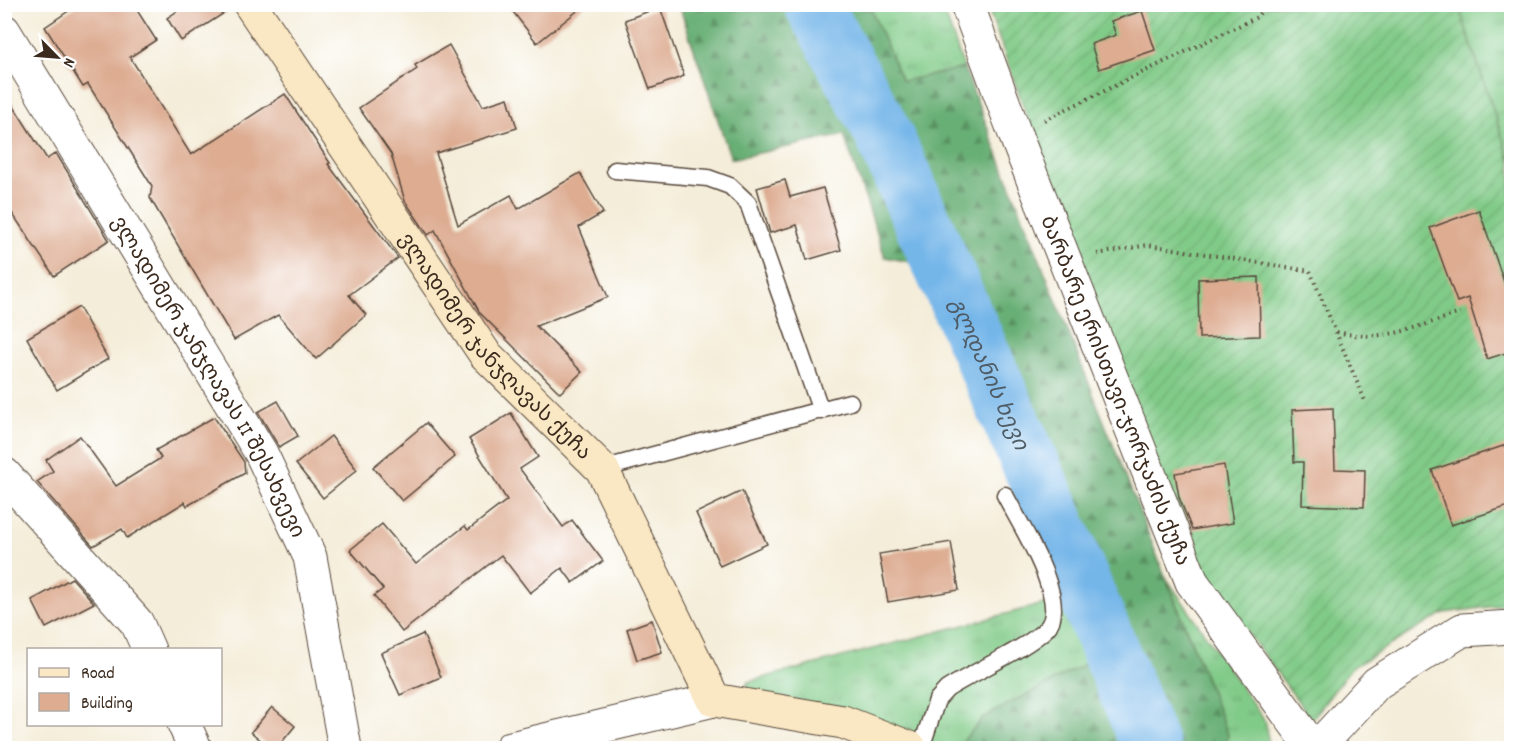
<svg xmlns="http://www.w3.org/2000/svg" width="1516" height="753" font-family="Dekko,'Noto Sans Georgian',sans-serif">
<style>
.grass{fill:url(#grass-tufts);stroke:#5e7a53;stroke-width:1.5}
.forest{fill:url(#forest-firs);stroke:#526c49;stroke-width:1.5}
.garden{fill:url(#garden-furrows);stroke:#5e7a53;stroke-width:1.5}
.lines{fill:none;stroke-linecap:round;stroke-linejoin:round}
.river{stroke:#75b6e9;stroke-width:58}
.building{fill:#ddac91}
.lane-casing{stroke:#57473a;stroke-width:19}
.street-casing{stroke:#57473a;stroke-width:35}
.secondary-casing{stroke:#57473a;stroke-width:35}
.path{stroke:#57473a;stroke-width:4;stroke-dasharray:1.5 4.5;stroke-linecap:butt}
.lane{stroke:#fff;stroke-width:16}
.street{stroke:#fff;stroke-width:33}
.secondary{stroke:#fae7c3;stroke-width:33}
.labels{text-anchor:middle;stroke-width:4.5;stroke-linejoin:round;paint-order:stroke}
.street-label{font-size:21px;fill:#3b2a1e;stroke:#fff}
.water-label{font-size:22px;font-style:italic;fill:#4f5b65;stroke:#fff}
</style>
<defs>
<pattern id="grass-tufts" width="24" height="20" patternUnits="userSpaceOnUse" patternTransform="scale(1.5)"><rect width="24" height="20" fill="#81cb88"/><path d="M3 7l-1-3M5 7V3M7 7l1-3M15 17l-1-3M17 17v-4M19 17l1-3" fill="none" stroke="#70ae75"/></pattern>
<pattern id="forest-firs" width="22" height="20" patternUnits="userSpaceOnUse" patternTransform="scale(1.5)"><rect width="22" height="20" fill="#68af74"/><path d="M5 1l3.5 6h-7zM16 11l3.5 6h-7z" fill="#578f5f"/></pattern>
<pattern id="garden-furrows" width="10" height="10" patternUnits="userSpaceOnUse" patternTransform="scale(1.5)"><rect width="10" height="10" fill="#81cb88"/><path d="M-1 1l2-2M0 10L10 0M9 11l2-2" fill="none" stroke="#70ae75"/></pattern>
</defs>
<rect width="100%" height="100%" fill="#fff"/>
<filter id="ink" filterUnits="userSpaceOnUse"><feTurbulence type="fractalNoise" baseFrequency=".0167" numOctaves="2"/><feDisplacementMap in="SourceGraphic" scale="12" xChannelSelector="R" yChannelSelector="G"/><feConvolveMatrix kernelMatrix="1 2 1 2 8 2 1 2 1" color-interpolation-filters="sRGB"/></filter>
<filter id="wash" filterUnits="userSpaceOnUse"><feTurbulence type="fractalNoise" baseFrequency=".008" numOctaves="4" result="noise"/><feDisplacementMap in="SourceGraphic" scale="24" xChannelSelector="R" yChannelSelector="G"/><feGaussianBlur stdDeviation="1.35" result="paint"/><feColorMatrix in="noise" values="0 0 0 0 0 0 0 0 0 0 0 0 0 0 0 0 0 1.4 0 .05"/><feComposite in="paint" operator="in"/></filter>
<g filter="url(#wash)">
<rect width="100%" height="100%" fill="#f4edd9"/>
<!-- grass -->
<g class="grass">
<path d="M869 5H942L964 68 902 82Z"/>
<path d="M1458 5H1511V163Z"/>
<path d="M1167 579 1266 723 1269 748H1224L1228 735Z"/>
<path d="M1070 597 1099 657 984 717 957 748H934L924 740 747 692V682Z"/>
</g>
<!-- forest -->
<path class="forest" d="M679 5H869L902 81 964 68 1228 735 1224 748H957L984 717 1099 657 1070 597 929 266 885 257 844 135 731 159Z"/>
<!-- garden -->
<path class="garden" d="M987 5H1458L1511 163V604L1444 613 1351 668 1312 720 1179 540Z"/>
<g class="lines">
<!-- river -->
<path class="river" id="s1" d="M813 4 882 131 1051 510 1151 748"/>
</g>
<g id="blocks">
<!-- building -->
<g class="building">
<path d="M79 4H133L156 40 130 57 191 155 285 94 330 163 328 164 398 258 349 295 366 315 316 359 278 315 234 340 150 198 152 186 88 84 83 87 45 27Z"/>
<path d="M188 4H231L232 8 181 41 167 18Z"/>
<path d="M507 4H586L537 43Z"/>
<path d="M660 7 684 76 650 89 625 20Z"/>
<path d="M1142 11 1155 50 1099 69 1091 44 1116 35 1111 21Z"/>
<path d="M449 45 483 106 508 98 517 128 436 153 458 225 511 195 518 209 580 173 603 213 579 227 608 297 536 326 582 372 560 393 480 313 435 230 428 235 405 201 391 154 359 108 417 69 415 65Z"/>
<path d="M4 91 47 159 56 153 109 240 54 276 4 201Z"/>
<path d="M785 180 790 197 823 188 841 250 807 260 797 225 770 233 757 188Z"/>
<path d="M1479 210 1512 305V351L1487 359 1468 298 1457 302 1430 228Z"/>
<path d="M1259 277 1260 336 1199 338 1198 279Z"/>
<path d="M79 307 108 359 57 390 27 338Z"/>
<path d="M278 401 298 436 279 447 258 412Z"/>
<path d="M1333 408 1335 469 1365 470 1364 507 1302 505 1303 462H1294L1292 410Z"/>
<path d="M511 413 538 457 520 469 563 527 572 520 603 561 573 583 562 568 530 593 501 555 402 632 374 596 383 589 350 550 382 524 416 564 465 526 468 530 507 500 469 439Z"/>
<path d="M214 417 244 462 245 473 187 506 185 502 127 538 122 529 93 546 37 482 53 471 46 460 80 436 116 486 161 458 156 450Z"/>
<path d="M426 423 455 457 402 501 373 467Z"/>
<path d="M331 436 357 470 323 498 296 464Z"/>
<path d="M1506 445 1512 460V505L1451 525 1432 470Z"/>
<path d="M1224 465 1233 523 1192 530 1179 497 1175 473Z"/>
<path d="M742 491 767 544 720 566 696 513Z"/>
<path d="M951 542 959 590 888 602 879 554Z"/>
<path d="M72 578 94 603 46 628 32 600Z"/>
<path d="M652 620 662 652 637 660 627 629Z"/>
<path d="M423 634 441 677 400 695 381 653Z"/>
<path d="M272 707 295 726 277 748H270L251 732Z"/>
</g>
</g>
</g>
<g filter="url(#ink)">
<use href="#blocks" fill-opacity="0" stroke="#57473a" stroke-width="1.5"/>
<g class="lines">
<defs>
<g id="lane">
<path d="M615 170 708 178 730 186 748 203 821 411"/>
<path d="M602 469 850 402"/>
<path d="M921 748 937 700 947 689C975 671 1024 650 1046 629 1072 604 1019 523 1005 495"/>
</g>
<g id="street">
<path id="s2" d="M967 4 1015 134 1192 582 1313 748"/>
<path id="s3" d="M4 31 261 453 310 557 345 748"/>
<path d="M4 474 137 623 149 650"/>
<path d="M184 724 195 748"/>
<path d="M511 748 714 700"/>
<path d="M1317 748 1377 683 1462 630 1512 627"/>
</g>
<g id="secondary">
<path id="s4" d="M250 4 485 354 602 469 714 700 843 722 910 748"/>
</g>
</defs>
<!-- lane casing -->
<use href="#lane" class="lane-casing"/>
<!-- street casing -->
<use href="#street" class="street-casing"/>
<!-- secondary casing -->
<use href="#secondary" class="secondary-casing"/>
<!-- path -->
<g class="path">
<path d="M1044 120 1257 17 1266 4"/>
<path d="M1097 254 1149 245 1310 271 1365 401"/>
<path d="M1337 332C1384 343 1416 327 1460 313"/>
</g>
<!-- lane -->
<use href="#lane" class="lane"/>
<!-- street -->
<use href="#street" class="street"/>
<!-- secondary -->
<use href="#secondary" class="secondary"/>
</g>
</g>
<g class="labels">
<!-- street labels -->
<g class="street-label">
<text dy="7" stroke="none"><textPath href="#s4" startOffset="422">ვლადიმერ ჯანჯღავას ქუჩა</textPath></text>
<text dy="7" stroke="none"><textPath href="#s3" startOffset="402">ვლადიმერ ჯანჯღავას II შესახვევი</textPath></text>
<text dy="7" stroke="none"><textPath href="#s2" startOffset="414">ბარბარე ერისთავი-ჯორჯაძის ქუჩა</textPath></text>
</g>
<!-- water labels -->
<g class="water-label">
<text dy="8" stroke="none"><textPath href="#s1" startOffset="410">გლდანის ხევი</textPath></text>
</g>
</g>
<!-- margin -->
<rect width="1516" height="753" fill="none" stroke="#fff" stroke-width="24"/>
<!-- legend -->
<rect x="27" y="648" width="195" height="78" fill="#ffffff" stroke="#b1aaa5" stroke-width="1.5"/>
<rect x="39" y="668" width="30" height="9" fill="#fae7c3" stroke="#b1aaa5" stroke-width="1.5"/>
<text x="81" y="678" font-size="18" fill="#3b2a1e">Road</text>
<rect x="39" y="693" width="30" height="18" fill="#ddac91" stroke="#b1aaa5" stroke-width="1.5"/>
<text x="81" y="708" font-size="18" fill="#3b2a1e">Building</text>
<!-- north arrow -->
<g transform="translate(57 57) rotate(115)" stroke="#ffffff" stroke-width="4.5" paint-order="stroke">
<path d="M0-4.5L10 22L0 15L-10 22Z" fill="#3b2a1e"/>
<text y="-9" font-size="16" font-weight="bold" text-anchor="middle" fill="#3b2a1e">N</text>
</g>
</svg>
